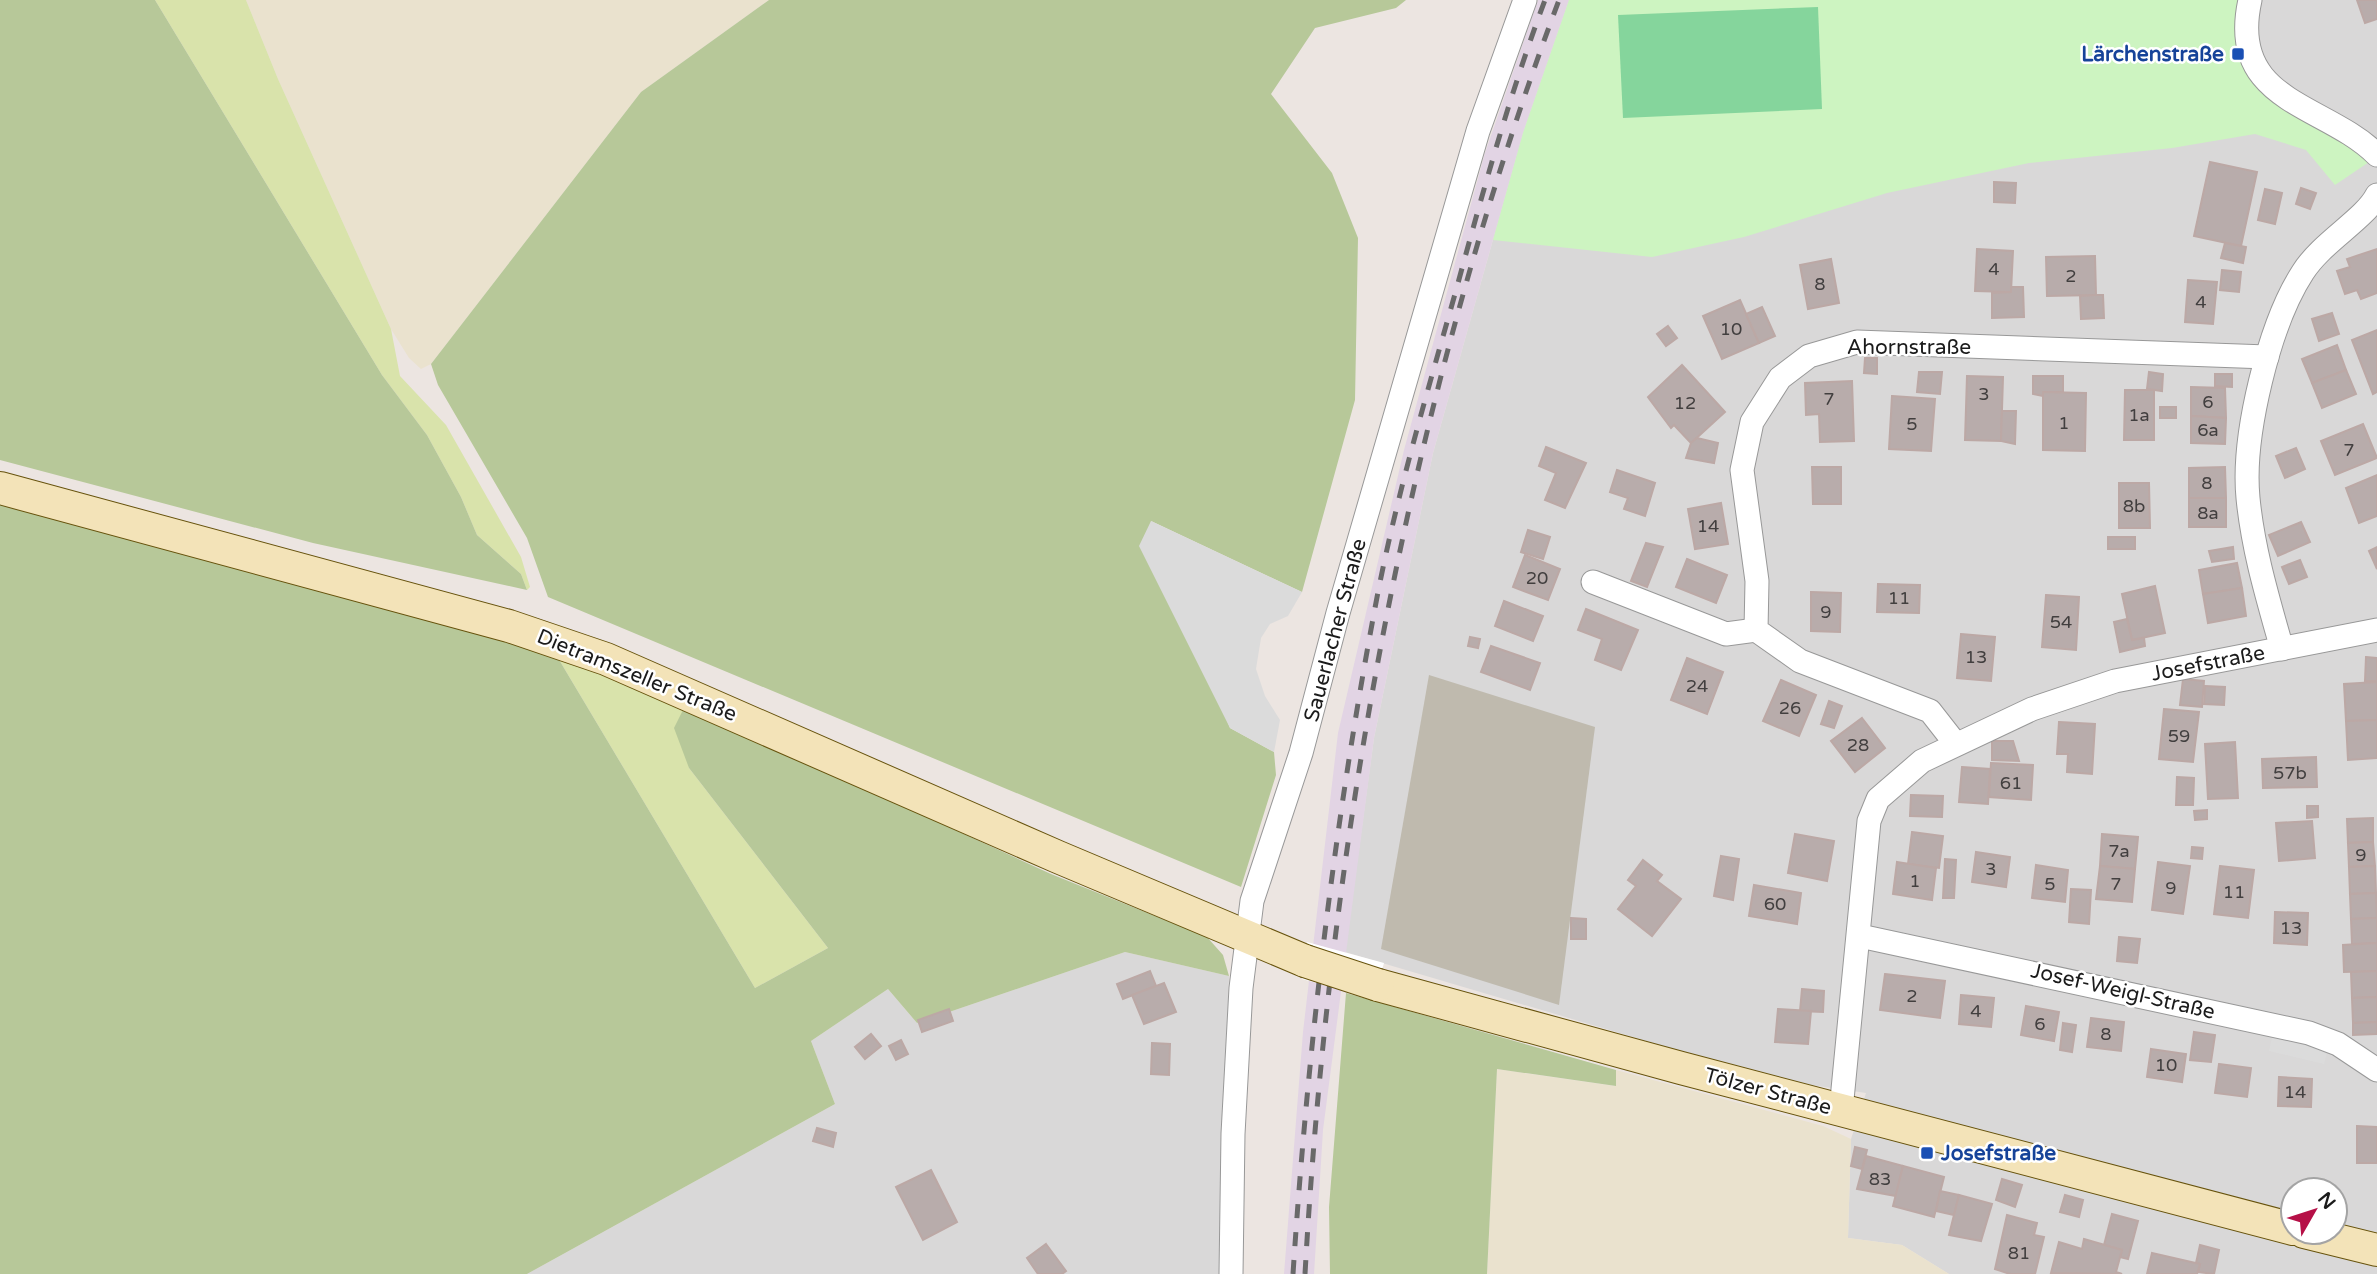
<svg xmlns="http://www.w3.org/2000/svg" width="2377" height="1274" font-family="'Varela Round',sans-serif">
<style>
.residential{fill:#d9d8d8;fill-rule:evenodd}
.industrial{fill:#e2d4e4}
.construction{fill:#bfbaae}
.farmland{fill:#eae2ce}
.grass{fill:#d9e3ab}
.forest{fill:#b7c899}
.park{fill:#cdf4c1}
.pitch{fill:#85d59c}
.parking{fill:#dbdbdb}
.pier{fill:#fff}
.building{fill:#b8acab;stroke:#bca8a5;stroke-width:2}
.lines{fill:none;stroke-linecap:round;stroke-linejoin:round}
.street-casing{stroke:#989898;stroke-width:25}
.secondary-casing{stroke:#67530d;stroke-width:34}
.street{stroke:#fff;stroke-width:23}
.secondary{stroke:#f3e3b8;stroke-width:32}
.rail{stroke:#696969;stroke-width:5;stroke-dasharray:14 14;stroke-linecap:butt}
.secondary-bridge-casing{stroke:#67530d;stroke-width:34;stroke-linecap:butt}
.secondary-bridge{stroke:#f3e3b8;stroke-width:32}
.transit-dot{fill:#1a4fb4;stroke:#fff;stroke-width:2.5}
.labels{text-anchor:middle;stroke-width:5;stroke-linejoin:round;paint-order:stroke}
.number-label{font-size:18px;fill:#423f3f}
.transit-label{font-size:21px;font-weight:bold;fill:#164399;stroke:#fff;text-anchor:end}
.street-label{font-size:21px;fill:#1b1b1b;stroke:#fff}
</style>
<rect width="100%" height="100%" fill="#ece5e1"/>
<!-- residential -->
<g class="residential">
<path d="M1569 0H2377V1274H1949L1902 1245 1848 1238 1851 1139 1866 1093 1811 1085 1667 1047 1345 952 1374 738 1433 453 1523 133ZM2293 1190H2335V1232H2293Z"/>
<path d="M1125 952 1229 976 1221 1274H527L835 1104 811 1041 888 989 917 1023Z"/>
</g>
<!-- industrial -->
<path class="industrial" d="M1538 0H1569L1523 133 1433 453 1374 738 1323 1130 1314 1274H1284L1303 1032 1338 733 1404 450 1485 153Z"/>
<!-- construction -->
<path class="construction" d="M1429 675 1595 727 1559 1005 1381 949Z"/>
<!-- farmland -->
<g class="farmland">
<path d="M246 0H769L641 92 431 364 421 369 409 358 391 329 278 79Z"/>
<path d="M1497 1069 1615 1086 1616 1070 1823 1126 1851 1139 1848 1238 1902 1245 1949 1274H1487Z"/>
</g>
<!-- grass -->
<g class="grass">
<path d="M155 0H246L278 79 391 329 400 376 446 425 521 557 530 587 527 590 521 574 477 535 461 497 427 435 382 375Z"/>
<path d="M555 653 685 706 689 768 828 948 755 988Z"/>
</g>
<!-- forest -->
<g class="forest">
<path d="M0 0H155L382 375 427 435 461 497 477 535 521 574 527 590 313 543 0 460Z"/>
<path d="M769 0H1406L1396 8 1315 28 1271 94 1332 173 1358 238 1355 400 1302 592 1151 521 1230 728 1274 752 1276 775 1241 887 548 597 527 538 438 385 431 364 641 92Z"/>
<path d="M0 498 555 653 755 988 828 948 689 768 674 728 685 706 1051 874 1207 937 1223 955 1229 976 1125 952 917 1023 888 989 811 1041 835 1104 527 1274H0Z"/>
<path d="M1346 993 1616 1070V1086L1497 1069 1487 1274H1330L1329 1207Z"/>
</g>
<!-- park -->
<path class="park" d="M1569 0H2241L2246 64 2372 160 2335 185 2306 150 2255 134 2172 148 2029 163 1887 193 1744 237 1652 257 1493 240 1523 133Z"/>
<!-- pitch -->
<path class="pitch" d="M1818 7 1822 109 1623 118 1618 15Z"/>
<!-- parking -->
<g class="parking">
<path d="M1151 521 1302 592 1288 616 1270 624 1261 638 1256 669 1265 696 1280 720 1274 752 1230 728 1139 546Z"/>
<path d="M2273 1033 2309 1042 2327 1052 2324 1064 2269 1051Z"/>
</g>
<!-- pier -->
<path class="pier" d="M1307 942 1384 963 1374 999 1302 979Z"/>
<!-- building -->
<g class="building">
<path d="M2357 0H2377V19L2365 23Z"/>
<path d="M2210 162 2257 172 2241 246 2194 236Z"/>
<path d="M1994 182 2016 183 2015 203 1994 202Z"/>
<path d="M2301 188 2316 193 2310 209 2296 204Z"/>
<path d="M2265 189 2282 193 2275 224 2258 220Z"/>
<path d="M2225 243 2246 247 2243 263 2221 258Z"/>
<path d="M1977 249 2013 251 2011 292 1975 291Z"/>
<path d="M2377 249V293L2361 299 2357 290 2345 294 2337 271 2350 267 2347 259Z"/>
<path d="M2095 256 2096 295 2047 296 2046 257Z"/>
<path d="M1831 259 1839 303 1808 309 1800 265Z"/>
<path d="M2222 270 2241 272 2239 292 2220 290Z"/>
<path d="M2188 280 2217 282 2213 324 2185 322Z"/>
<path d="M2011 287H2023L2024 317 1992 318V293L2011 292Z"/>
<path d="M2096 295H2103L2104 318 2081 319 2080 296Z"/>
<path d="M1740 300 1759 343 1722 359 1703 316Z"/>
<path d="M1762 307 1775 336 1759 343 1746 314Z"/>
<path d="M2332 313 2339 334 2319 341 2312 319Z"/>
<path d="M1668 326 1677 338 1666 346 1657 334Z"/>
<path d="M2377 330V392L2373 394 2352 340Z"/>
<path d="M2337 345 2346 370 2312 383 2302 359Z"/>
<path d="M1865 358H1877V374L1864 373Z"/>
<path d="M1682 365 1725 412 1691 443 1674 425 1671 428 1648 397Z"/>
<path d="M2346 370 2356 394 2322 408 2312 383Z"/>
<path d="M1919 372H1942L1940 394 1917 392Z"/>
<path d="M2149 372 2163 374 2162 391 2147 389Z"/>
<path d="M2215 374H2232V387L2215 386Z"/>
<path d="M1967 376 2003 377 2001 441 1965 440Z"/>
<path d="M2033 376H2063V392H2043V396L2033 394Z"/>
<path d="M1852 381 1854 441 1820 442 1819 414 1806 415 1805 383Z"/>
<path d="M2191 387 2225 388 2226 418 2191 416Z"/>
<path d="M2125 390H2154V440H2124Z"/>
<path d="M2043 392 2086 393 2085 451 2043 450Z"/>
<path d="M1892 396 1935 399 1931 451 1889 449Z"/>
<rect x="2160" y="407" width="16" height="11"/>
<path d="M2002 411H2016L2015 444 2001 441Z"/>
<path d="M2191 416 2226 418 2225 444 2191 443Z"/>
<path d="M2363 424 2377 458 2335 475 2321 441Z"/>
<path d="M1697 438 1718 443 1714 463 1686 458 1691 443Z"/>
<path d="M1546 447 1586 463 1565 508 1545 500 1556 473 1539 466Z"/>
<path d="M2296 448 2305 469 2285 478 2276 456Z"/>
<path d="M1812 467H1841V504H1813Z"/>
<path d="M2225 467 2226 498H2189V468Z"/>
<path d="M1617 470 1655 483 1645 516 1624 509 1628 498 1610 492Z"/>
<path d="M2377 475V516L2359 523 2346 488Z"/>
<path d="M2119 483H2149L2150 528H2119Z"/>
<rect x="2189" y="498" width="37" height="29"/>
<path d="M1721 503 1728 544 1695 549 1688 509Z"/>
<path d="M2301 522 2310 542 2278 556 2269 535Z"/>
<path d="M1528 530 1550 537 1543 559 1521 552Z"/>
<rect x="2108" y="537" width="27" height="12"/>
<path d="M1646 543 1663 547 1647 587 1631 581Z"/>
<path d="M2233 547 2234 559 2212 562 2209 551Z"/>
<path d="M2377 547V569L2369 551Z"/>
<path d="M1525 555 1560 569 1548 600 1513 587Z"/>
<path d="M1687 559 1727 575 1716 603 1676 587Z"/>
<path d="M2300 560 2307 577 2289 584 2282 567Z"/>
<path d="M2237 563 2242 588 2203 594 2199 570Z"/>
<path d="M1878 584 1920 585 1919 613 1877 612Z"/>
<path d="M2155 586 2165 633 2132 640 2122 594Z"/>
<path d="M2242 588 2246 616 2208 623 2203 594Z"/>
<path d="M1811 592 1841 593 1840 632 1811 631Z"/>
<path d="M2046 595 2079 597 2076 650 2042 647Z"/>
<path d="M1504 601 1543 616 1533 641 1495 626Z"/>
<path d="M1586 609 1638 630 1621 670 1595 660 1602 639 1578 630Z"/>
<path d="M2127 619 2132 640 2144 638 2145 646 2120 652 2114 622Z"/>
<path d="M1961 634 1995 637 1991 681 1957 678Z"/>
<path d="M1470 637 1480 639 1478 648 1468 646Z"/>
<path d="M1491 646 1540 663 1530 690 1481 672Z"/>
<path d="M2366 657 2377 658V681H2365Z"/>
<path d="M1687 658 1723 672 1707 714 1671 700Z"/>
<path d="M2183 679 2204 681 2202 707 2180 705Z"/>
<path d="M1781 680 1816 695 1799 736 1763 721Z"/>
<path d="M2377 682V720L2346 721 2344 684Z"/>
<path d="M2205 686 2225 687 2224 705 2204 704Z"/>
<path d="M1829 701 1842 706 1834 728 1821 724Z"/>
<path d="M2164 709 2199 712 2193 762 2159 759Z"/>
<path d="M1862 718 1885 748 1855 772 1831 741Z"/>
<path d="M2377 720V758L2348 760 2346 721Z"/>
<path d="M2059 722 2095 724 2092 774 2067 772 2068 754H2057Z"/>
<path d="M1992 741H2013L2019 761 1992 760Z"/>
<path d="M2235 742 2238 798 2208 799 2205 744Z"/>
<path d="M2316 757 2317 787 2263 788 2262 759Z"/>
<path d="M1991 763 2033 765 2031 800 1989 797Z"/>
<path d="M1962 767 1990 769 1988 804 1959 802Z"/>
<path d="M2177 777 2194 778 2193 805H2176Z"/>
<path d="M1911 795 1943 796 1942 817 1910 816Z"/>
<path d="M2307 806H2318V817L2307 818Z"/>
<path d="M2207 810V819L2195 820 2194 811Z"/>
<path d="M2373 818V842L2348 843 2347 819Z"/>
<path d="M2312 821 2315 858 2279 861 2276 823Z"/>
<path d="M1912 832 1943 836 1939 868 1908 864Z"/>
<path d="M1795 834 1834 841 1827 881 1788 873Z"/>
<path d="M2102 834 2138 837 2135 869 2100 866Z"/>
<path d="M2373 842 2375 866 2349 867 2348 843Z"/>
<path d="M2192 847 2203 848 2202 859 2191 858Z"/>
<path d="M1976 852 2010 857 2006 887 1972 882Z"/>
<path d="M1721 856 1739 859 1733 900 1714 896Z"/>
<path d="M1945 859 1956 860 1954 898H1943Z"/>
<path d="M1643 860 1662 875 1657 881 1681 899 1652 936 1618 909 1636 886 1628 880Z"/>
<path d="M1897 862 1936 868 1932 900 1893 894Z"/>
<path d="M2158 862 2190 866 2183 914 2152 910Z"/>
<path d="M2036 865 2068 870 2065 902 2032 898Z"/>
<path d="M2100 866 2135 869 2132 902 2096 899Z"/>
<path d="M2220 866 2254 870 2248 918 2214 914Z"/>
<path d="M2375 866 2376 893 2350 894 2349 867Z"/>
<path d="M1754 885 1801 893 1797 924 1749 916Z"/>
<path d="M2071 889 2091 890 2089 924 2069 922Z"/>
<path d="M2376 893 2377 918 2351 919 2350 894Z"/>
<path d="M2275 912 2308 913 2307 945 2274 943Z"/>
<path d="M1571 918 1586 919V939H1571Z"/>
<path d="M2377 918V943L2352 944 2351 919Z"/>
<path d="M2119 937 2140 939 2137 963 2117 961Z"/>
<path d="M2377 943V971L2344 972 2343 945Z"/>
<path d="M1150 971 1156 986 1123 999 1117 984Z"/>
<path d="M2377 971V997L2352 998 2351 972Z"/>
<path d="M1885 974 1945 981 1940 1018 1880 1010Z"/>
<path d="M1164 983 1176 1012 1144 1024 1132 995Z"/>
<path d="M1802 989 1824 991 1823 1012 1800 1011Z"/>
<path d="M1961 995 1994 998 1991 1027 1959 1024Z"/>
<path d="M2377 997V1022L2353 1023 2352 998Z"/>
<path d="M2026 1006 2059 1012 2054 1041 2021 1035Z"/>
<path d="M949 1009 953 1021 922 1032 918 1020Z"/>
<path d="M1778 1009 1811 1011 1808 1044 1775 1042Z"/>
<path d="M2091 1018 2124 1022 2121 1051 2087 1047Z"/>
<path d="M2377 1022V1034L2353 1035V1023Z"/>
<path d="M2063 1023 2076 1025 2072 1052 2060 1050Z"/>
<path d="M2194 1032 2215 1035 2211 1062 2190 1060Z"/>
<path d="M871 1034 881 1046 865 1059 855 1047Z"/>
<path d="M901 1040 908 1054 896 1060 889 1046Z"/>
<path d="M1152 1043 1170 1044 1169 1075 1151 1074Z"/>
<path d="M2151 1049 2186 1054 2182 1082 2147 1077Z"/>
<path d="M2219 1064 2251 1068 2247 1097 2215 1093Z"/>
<path d="M2279 1077 2312 1079 2311 1107 2278 1106Z"/>
<path d="M2357 1126 2377 1127V1163H2357Z"/>
<path d="M817 1128 836 1133 833 1147 813 1141Z"/>
<path d="M1855 1147 1867 1150 1862 1169 1851 1166Z"/>
<path d="M1866 1156 1903 1166 1896 1196 1857 1189Z"/>
<path d="M1903 1166 1944 1177 1934 1217 1893 1206Z"/>
<path d="M931 1170 957 1222 923 1240 896 1187Z"/>
<path d="M2002 1179 2022 1185 2015 1207 1996 1200Z"/>
<path d="M1940 1191 1959 1195 1954 1215 1936 1211Z"/>
<path d="M1959 1195 1992 1204 1981 1241 1949 1235Z"/>
<path d="M2065 1195 2083 1200 2079 1217 2060 1212Z"/>
<path d="M2112 1214 2138 1221 2128 1259 2120 1257 2122 1250 2104 1245Z"/>
<path d="M2007 1215 2037 1223 2034 1235 2044 1237 2035 1274H2010L1995 1269Z"/>
<path d="M2084 1239 2122 1250 2116 1272 2122 1274 2051 1273 2059 1242 2082 1249Z"/>
<path d="M1046 1244 1066 1271 1062 1274H1038L1027 1258Z"/>
<path d="M2200 1245 2219 1250 2214 1274 2198 1272 2200 1264 2196 1263Z"/>
<path d="M2152 1253 2200 1264 2197 1274H2147Z"/>
</g>
<g class="lines">
<defs>
<g id="street">
<path d="M2250 0C2227 103 2325 103 2377 155"/>
<path d="M1593 582 1726 634 1756 630"/>
<path d="M2282 649C2268 599 2253 550 2248 498 2242 436 2269 324 2303 272 2322 242 2365 219 2377 195"/>
<path d="M1955 743 1930 711 1800 661 1756 630 1757 581 1742 470 1752 422 1780 378 1809 356 1857 342 2267 357"/>
<path d="M1860 936 2309 1033 2338 1044 2377 1070"/>
<path d="M1841 1110 1869 821 1878 799 1922 761 2032 709 2115 681 2377 630"/>
<path d="M1231 1274 1233 1134 1241 988 1252 901 1301 753 1338 613 1478 131 1525 0"/>
</g>
<g id="secondary">
<path d="M0 488 509 626 606 659 1058 857 1305 961"/>
<path d="M1378 985 1681 1068 2293 1229"/>
<path d="M2304 1232 2377 1250"/>
</g>
</defs>
<!-- street casing -->
<use href="#street" class="street-casing"/>
<!-- secondary casing -->
<use href="#secondary" class="secondary-casing"/>
<!-- street -->
<use href="#street" class="street"/>
<!-- secondary -->
<use href="#secondary" class="secondary"/>
<!-- rail -->
<g class="rail">
<path d="M1293 1274C1308 1045 1335 817 1378 592 1398 491 1427 393 1455 294 1482 195 1509 96 1545 0"/>
<path d="M1305 1274C1329 846 1408 403 1559 0"/>
</g>
<defs>
<path id="secondary-bridge" d="M1305 961 1378 985"/>
</defs>
<!-- secondary-bridge casing -->
<use href="#secondary-bridge" class="secondary-bridge-casing"/>
<!-- secondary-bridge -->
<use href="#secondary-bridge" class="secondary-bridge"/>
</g>
<!-- markers -->
<g class="transit-dot">
<rect x="2231" y="47" width="14" height="14" rx="3.5"/>
<rect x="1920" y="1146" width="14" height="14" rx="3.5"/>
</g>
<g class="labels">
<!-- number labels -->
<g class="number-label">
<text x="1994" y="275">4</text>
<text x="2071" y="282">2</text>
<text x="1820" y="290">8</text>
<text x="2201" y="308">4</text>
<text x="1731" y="335">10</text>
<text x="1984" y="400">3</text>
<text x="1829" y="405">7</text>
<text x="2208" y="408">6</text>
<text x="1685" y="409">12</text>
<text x="2139" y="421">1a</text>
<text x="2064" y="429">1</text>
<text x="1912" y="430">5</text>
<text x="2208" y="436">6a</text>
<text x="2349" y="456">7</text>
<text x="2207" y="489">8</text>
<text x="2134" y="512">8b</text>
<text x="2208" y="519">8a</text>
<text x="1708" y="532">14</text>
<text x="1537" y="584">20</text>
<text x="1899" y="604">11</text>
<text x="1826" y="618">9</text>
<text x="2061" y="628">54</text>
<text x="1976" y="663">13</text>
<text x="1697" y="692">24</text>
<text x="1790" y="714">26</text>
<text x="2179" y="742">59</text>
<text x="1858" y="751">28</text>
<text x="2290" y="779">57b</text>
<text x="2011" y="789">61</text>
<text x="2119" y="857">7a</text>
<text x="2361" y="861">9</text>
<text x="1991" y="875">3</text>
<text x="1915" y="887">1</text>
<text x="2050" y="890">5</text>
<text x="2116" y="890">7</text>
<text x="2171" y="894">9</text>
<text x="2234" y="898">11</text>
<text x="1775" y="910">60</text>
<text x="2291" y="934">13</text>
<text x="1912" y="1002">2</text>
<text x="1976" y="1017">4</text>
<text x="2040" y="1030">6</text>
<text x="2106" y="1040">8</text>
<text x="2166" y="1071">10</text>
<text x="2295" y="1098">14</text>
<text x="1880" y="1185">83</text>
<text x="2019" y="1259">81</text>
</g>
<!-- transit labels -->
<g class="transit-label">
<text x="2224" y="61">Lärchenstraße</text>
<text x="1941" y="1160" text-anchor="start">Josefstraße</text>
</g>
<!-- street labels -->
<g class="street-label">
<text x="1909" y="354">Ahornstraße</text>
<text transform="translate(1335 630) rotate(-75)" y="7">Sauerlacher Straße</text>
<text transform="translate(2208 663) rotate(-11)" y="7">Josefstraße</text>
<text transform="translate(637 675) rotate(22)" y="7">Dietramszeller Straße</text>
<text transform="translate(2123 991) rotate(13)" y="7">Josef-Weigl-Straße</text>
<text transform="translate(1768 1091) rotate(15)" y="7">Tölzer Straße</text>
</g>
</g>
<!-- north arrow -->
<g transform="translate(2314 1211) rotate(51)"><circle r="33" fill="#ffffff" stroke="#a4a4a4" stroke-width="2"/>
<path d="M0-5L12 26L0 18L-12 26Z" fill="#b61047"/>
<text y="-10" font-size="19" font-weight="bold" text-anchor="middle" fill="#1b1b1b">N</text>
</g>
</svg>
